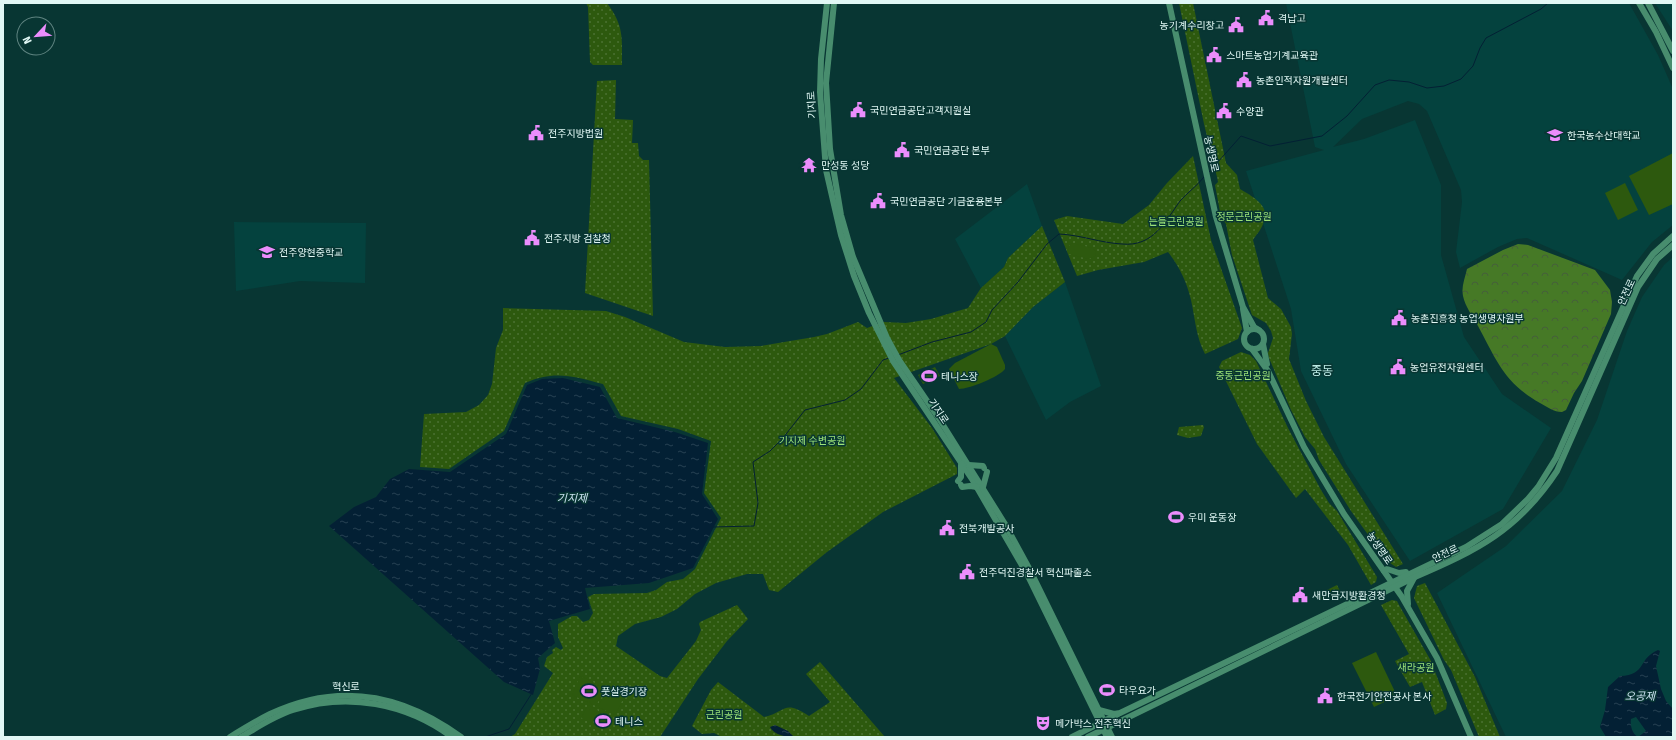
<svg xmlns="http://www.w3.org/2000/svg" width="1676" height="740" font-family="'Fira Sans Condensed','Noto Sans KR',sans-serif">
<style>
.built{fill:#04423e}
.grass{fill:url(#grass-dots)}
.forest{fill:url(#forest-crowns)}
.garden{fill:#2d590e}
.water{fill:url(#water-ripples);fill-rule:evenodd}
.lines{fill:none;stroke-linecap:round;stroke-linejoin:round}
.stream{stroke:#032034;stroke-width:1}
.secondary{stroke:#488d6e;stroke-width:6}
.labels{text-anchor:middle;stroke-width:3;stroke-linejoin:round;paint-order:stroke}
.poi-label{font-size:10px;fill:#e1f8f5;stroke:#083633;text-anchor:start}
.street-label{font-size:10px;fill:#e1f8f5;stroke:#083633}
.park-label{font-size:10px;fill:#9de378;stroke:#083633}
.water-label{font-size:11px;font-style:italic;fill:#cde2f2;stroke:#083633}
.quarter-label{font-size:12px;fill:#bceae5;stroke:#083633}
</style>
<defs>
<pattern id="grass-dots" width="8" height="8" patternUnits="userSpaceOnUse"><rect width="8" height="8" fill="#2d590e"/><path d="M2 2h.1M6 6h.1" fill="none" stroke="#4b7232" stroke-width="1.8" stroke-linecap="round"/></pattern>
<pattern id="forest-crowns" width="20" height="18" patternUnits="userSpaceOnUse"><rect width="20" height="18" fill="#467926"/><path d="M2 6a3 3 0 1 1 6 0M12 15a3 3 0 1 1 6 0" fill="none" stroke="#455f3a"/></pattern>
<pattern id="water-ripples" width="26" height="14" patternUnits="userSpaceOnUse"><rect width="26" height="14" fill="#032034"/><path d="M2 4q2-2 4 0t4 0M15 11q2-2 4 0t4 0" fill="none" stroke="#274152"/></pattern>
</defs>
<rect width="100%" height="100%" fill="#083633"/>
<!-- built -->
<g class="built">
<path d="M1286 3H1629L1658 55 1673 89V225L1652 242 1622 280 1527 238 1517 239 1498 247 1460 268 1456 252 1462 202 1461 190 1427 111 1419 104 1408 101 1362 119 1333 147 1364 139 1415 120 1441 185V255L1464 337 1502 394 1551 428 1503 509 1410 561 1346 464 1301 371 1291 309 1246 171 1324 150 1315 147Z"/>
<path d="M1655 3H1673V31L1671 28Z"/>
<path d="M1027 184 1042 226 1008 258 1004 267 981 288 955 239Z"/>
<path d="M234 222 366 223 365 283 300 281 236 291Z"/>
<path d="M1673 257V737H1506L1437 593 1506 546 1562 491 1597 420 1627 331 1642 297 1664 265Z"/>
<path d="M1065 282 1101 386 1070 402 1046 420 1005 336 1033 307Z"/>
</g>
<!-- grass -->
<g class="grass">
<path d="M586 3H607C624 26 622 37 622 65H593L590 62 588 7Z"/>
<path d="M1179 3H1193L1226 163 1237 175 1240 189C1253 197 1272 206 1263 224 1261 230 1256 235 1253 240L1268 298 1281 309 1291 327 1292 334 1289 359 1306 401 1324 437 1403 564 1396 567 1387 561 1351 511 1319 460 1315 449 1305 437 1291 410 1269 358 1268 353 1273 338 1271 331 1266 323 1252 315 1232 255 1226 224 1221 217 1215 185 1218 182 1217 177 1204 124Z"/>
<path d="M616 80 615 119 633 120 632 143H638L639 156 643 160H649L653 316 585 293 597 81Z"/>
<path d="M1193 156 1211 240 1242 328 1238 339 1205 354C1196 337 1195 318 1191 300 1187 282 1179 266 1168 252L1144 262 1098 270 1077 276 1054 220 1067 216 1123 224 1149 205 1167 183Z"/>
<path d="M1042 226 1065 282 1033 307 1005 336 991 344 894 378 932 428 957 468V474L883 512 827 552 778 592 769 590 763 574H747L716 583 695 594 677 609 661 617 635 624 618 636 616 646 660 676 667 678 696 641 701 630 699 624 700 622 737 605 748 619 727 641 698 679 660 737H510L515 734 553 673 544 666 547 657 553 653 552 650 556 647 561 650 563 648 558 637V624L572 616H577L583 622 589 620 593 613 588 597 594 594 647 593 656 590 667 582 683 579 695 569 721 518 704 493 711 441 678 429 621 416 603 384C573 376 554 370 525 383L504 431 449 469 420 467 424 414 466 412 479 405 488 395 492 384 496 348 503 330V308L606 311 625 317 684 342 725 347 761 346 814 337 827 334 858 322 867 328 884 322 906 323 931 319 968 308 981 288 1004 267 1008 258Z"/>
<path d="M1241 352 1250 355 1256 361 1288 428 1321 490 1329 503 1337 511 1377 577 1376 582 1371 585 1348 545 1305 489 1296 498 1257 444 1219 367 1222 361Z"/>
<path d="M1203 425 1204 427 1201 436 1188 438 1177 435 1179 427Z"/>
<path d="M1425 583 1475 677 1500 737H1479L1451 670 1444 660 1414 598 1417 586Z"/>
<path d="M1337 585 1340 591 1319 601 1317 595Z"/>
<path d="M1392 600 1397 601 1399 605 1431 661 1447 703 1446 709 1435 715 1422 682 1410 687 1395 661 1409 654 1381 605Z"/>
<path d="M820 662 885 737H722L714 733 702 734 692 726 711 690 718 682 764 717C787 712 783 699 809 716L830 702 806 674Z"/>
</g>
<!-- forest -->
<path class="forest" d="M1518 244 1528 245 1595 270 1610 290 1612 302 1611 314 1582 381 1574 393 1566 410 1562 412C1554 412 1547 407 1540 403 1504 383 1496 359 1478 326 1473 317 1465 306 1463 296 1461 287 1465 278 1467 269L1503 250Z"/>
<!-- garden -->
<g class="garden">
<path d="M1673 153V204L1649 215 1629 176Z"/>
<path d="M1625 183 1638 210 1618 220 1605 193Z"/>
<path d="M1072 243 1093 248 1096 252 1095 256 1089 259 1069 254 1068 247Z"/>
<path d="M991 344 997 347 1005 365V369C999 377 969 389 959 389L949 369 955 363Z"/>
<path d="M935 367 940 376 923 384 918 375Z"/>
<path d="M1376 652 1397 696 1374 707 1352 663Z"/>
<path d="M580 676 605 688 596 706 572 695Z"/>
<path d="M607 689 624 697 615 715 598 707Z"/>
<path d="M588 705 598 710 591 723 581 718Z"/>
<path d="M599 712 612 719 606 730 593 724Z"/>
</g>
<!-- water -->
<g class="water">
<path d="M563 378 600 387 617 418 675 432 708 443 702 494 718 519 693 568 649 583 585 588 590 609 549 621 555 643 538 658 540 669 533 695 504 682 329 526 354 507 376 497 390 479 409 469 450 472 506 434 527 385 542 379Z"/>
<path d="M1658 650 1660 651 1656 666 1661 689 1666 701 1673 709V737H1606L1600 727 1605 710 1608 687 1620 676C1647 675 1637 659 1658 650ZM1636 717 1646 731 1638 737C1632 734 1630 725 1631 719Z"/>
<path d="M775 725 788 731 794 737C786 737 774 735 770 727Z"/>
</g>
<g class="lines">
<!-- stream -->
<g class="stream">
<path d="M1209 172 1241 136 1270 146 1322 136 1347 116 1375 85 1389 80 1409 82 1427 88 1444 86 1461 79 1473 66 1480 48 1486 38 1541 9 1548 3"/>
<path d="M898 355 932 342 971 332 986 322 992 310 1018 282 1047 244 1059 234C1081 235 1101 243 1122 244 1153 247 1165 222 1180 201 1187 193 1197 186 1204 177"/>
<path d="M713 527 754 526 758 503 753 462 770 451 783 438 805 410 845 400 861 389 883 360 889 358"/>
<path d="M485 737 509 729 532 693"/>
</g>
<!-- secondary -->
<g class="secondary">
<path d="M827 3 821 59 820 92 826 170 841 235 854 276 869 313 893 361 972 479 1027 574 1107 737"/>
<path d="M834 3 826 83 830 149 841 215 853 257 887 338 899 360 938 417 1005 524 1030 570 1112 737"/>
<path d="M1169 3 1216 217 1243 307 1254 327 1259 330"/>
<path d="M1639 3 1656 32 1673 68"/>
<path d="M1648 3 1673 51"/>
<path d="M1243 309 1247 332"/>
<circle cx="1254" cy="339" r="10"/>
<path d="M1263 344 1267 364"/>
<path d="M1252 349 1268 371 1304 447 1344 514 1402 597 1437 658 1471 737"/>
<path d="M969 465 983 466 984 468"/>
<path d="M958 481 961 477V465L962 464"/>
<path d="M961 485 962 487 970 486 977 487"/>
<path d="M983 487 987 472"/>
<path d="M1384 571 1387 569 1399 573 1406 572"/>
<path d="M1408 604 1407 591 1414 578"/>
<path d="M1099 710 1114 714 1120 713 1466 547 1502 524 1528 499 1538 487 1556 458 1637 276 1653 254 1673 236"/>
<path d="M230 737C243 729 256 721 270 714 338 682 401 693 461 737"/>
<path d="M241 737C258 727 274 716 293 710 347 692 406 703 452 737"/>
<path d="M1072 737 1118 714"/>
<path d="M1088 737 1415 577C1478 550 1518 530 1557 471L1638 287 1657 259 1673 245"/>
</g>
</g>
<!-- icons -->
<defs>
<symbol id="civic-bare" viewBox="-9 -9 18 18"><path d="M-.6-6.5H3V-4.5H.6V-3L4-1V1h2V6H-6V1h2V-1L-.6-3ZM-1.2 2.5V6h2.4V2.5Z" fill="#eb8dfc" stroke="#083633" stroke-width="2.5" paint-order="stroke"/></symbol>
<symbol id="university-bare" viewBox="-9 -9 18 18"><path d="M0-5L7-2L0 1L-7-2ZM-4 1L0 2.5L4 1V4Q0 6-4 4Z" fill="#eb8dfc" stroke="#083633" stroke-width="2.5" paint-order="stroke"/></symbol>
<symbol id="temple-bare" viewBox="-9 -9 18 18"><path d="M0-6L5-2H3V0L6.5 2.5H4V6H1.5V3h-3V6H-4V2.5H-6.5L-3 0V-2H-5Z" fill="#eb8dfc" stroke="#083633" stroke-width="2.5" paint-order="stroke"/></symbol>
<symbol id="school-bare" viewBox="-9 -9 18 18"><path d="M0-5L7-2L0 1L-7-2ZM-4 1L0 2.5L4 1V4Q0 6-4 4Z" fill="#eb8dfc" stroke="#083633" stroke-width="2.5" paint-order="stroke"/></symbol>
<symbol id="stadium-bare" viewBox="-9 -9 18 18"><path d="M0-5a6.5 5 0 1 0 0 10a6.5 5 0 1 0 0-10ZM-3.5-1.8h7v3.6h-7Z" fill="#eb8dfc" stroke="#083633" stroke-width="2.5" paint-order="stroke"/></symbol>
<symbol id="theatre-bare" viewBox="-9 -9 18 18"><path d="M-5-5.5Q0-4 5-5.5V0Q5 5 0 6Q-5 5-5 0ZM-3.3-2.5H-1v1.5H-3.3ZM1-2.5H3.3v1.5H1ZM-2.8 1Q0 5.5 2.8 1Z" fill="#eb8dfc" stroke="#083633" stroke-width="2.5" paint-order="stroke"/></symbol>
</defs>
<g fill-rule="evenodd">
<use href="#civic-bare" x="1255" y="7" width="22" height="22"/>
<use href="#civic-bare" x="1225" y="14" width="22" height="22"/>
<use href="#civic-bare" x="1203" y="44" width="22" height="22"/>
<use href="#civic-bare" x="1233" y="69" width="22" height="22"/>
<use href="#civic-bare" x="847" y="99" width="22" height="22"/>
<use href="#civic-bare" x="1213" y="100" width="22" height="22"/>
<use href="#civic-bare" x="525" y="122" width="22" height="22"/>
<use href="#university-bare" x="1544" y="124" width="22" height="22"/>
<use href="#civic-bare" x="891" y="139" width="22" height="22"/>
<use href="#temple-bare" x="798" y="154" width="22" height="22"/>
<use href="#civic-bare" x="867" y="190" width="22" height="22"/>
<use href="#civic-bare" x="521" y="227" width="22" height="22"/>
<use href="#school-bare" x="256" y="241" width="22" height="22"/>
<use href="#civic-bare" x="1388" y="307" width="22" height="22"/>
<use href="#civic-bare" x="1387" y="356" width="22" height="22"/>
<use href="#stadium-bare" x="918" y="365" width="22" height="22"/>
<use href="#stadium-bare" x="1165" y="506" width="22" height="22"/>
<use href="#civic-bare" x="936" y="517" width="22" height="22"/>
<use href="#civic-bare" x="956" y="561" width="22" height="22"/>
<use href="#civic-bare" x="1289" y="584" width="22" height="22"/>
<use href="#stadium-bare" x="1096" y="679" width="22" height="22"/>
<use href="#stadium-bare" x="578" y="680" width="22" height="22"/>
<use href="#civic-bare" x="1314" y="685" width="22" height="22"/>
<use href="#stadium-bare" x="592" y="710" width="22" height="22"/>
<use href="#theatre-bare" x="1032" y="712" width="22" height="22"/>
</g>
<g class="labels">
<!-- poi labels -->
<g class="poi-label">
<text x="1278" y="22">격납고</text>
<text x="1224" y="29" text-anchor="end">농기계수리창고</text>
<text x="1226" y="59">스마트농업기계교육관</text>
<text x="1256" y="84">농촌인적자원개발센터</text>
<text x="870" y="114">국민연금공단고객지원실</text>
<text x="1236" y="115">수양관</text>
<text x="548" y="137">전주지방법원</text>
<text x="1567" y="139">한국농수산대학교</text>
<text x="914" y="154">국민연금공단 본부</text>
<text x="821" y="169">만성동 성당</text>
<text x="890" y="205">국민연금공단 기금운용본부</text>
<text x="544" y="242">전주지방 검찰청</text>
<text x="279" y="256">전주양현중학교</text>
<text x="1411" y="322">농촌진흥청 농업생명자원부</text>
<text x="1410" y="371">농업유전자원센터</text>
<text x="941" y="380">테니스장</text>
<text x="1188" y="521">우미 운동장</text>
<text x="959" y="532">전북개발공사</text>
<text x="979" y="576">전주덕진경찰서 혁신파출소</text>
<text x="1312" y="599">새만금지방환경청</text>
<text x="1119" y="694">타우요가</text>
<text x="601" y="695">풋살경기장</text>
<text x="1337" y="700">한국전기안전공사 본사</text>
<text x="615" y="725">테니스</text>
<text x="1055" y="727">메가박스 전주혁신</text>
</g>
<!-- street labels -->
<g class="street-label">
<text transform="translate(811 105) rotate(-93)" y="4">기지로</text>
<text transform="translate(1212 154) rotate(78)" y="4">농생명로</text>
<text transform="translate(1626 292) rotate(-65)" y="4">안전로</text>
<text transform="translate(939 411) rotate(56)" y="4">기지로</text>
<text transform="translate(1380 548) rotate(55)" y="4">농생명로</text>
<text transform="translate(1445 553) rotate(-25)" y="4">안전로</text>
<text x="346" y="690">혁신로</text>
</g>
<!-- park labels -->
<g class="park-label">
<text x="1244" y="220">정문근린공원</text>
<text x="1176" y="225">는들근린공원</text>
<text x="1243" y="379">중동근린공원</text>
<text x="812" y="444">기지제 수변공원</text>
<text x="1416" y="671">새라공원</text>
<text x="724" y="718">근린공원</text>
</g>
<!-- water labels -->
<g class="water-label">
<text x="572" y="502">기지제</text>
<text x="1640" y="700">오공제</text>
</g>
<!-- quarter labels -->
<g class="quarter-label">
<text x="1322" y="375">중동</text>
</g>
</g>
<!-- border -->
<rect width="1676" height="740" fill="none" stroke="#e1f8f5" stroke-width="8"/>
<!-- north arrow -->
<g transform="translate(36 36) rotate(244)"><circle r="19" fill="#083633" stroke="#5f8481"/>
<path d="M0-3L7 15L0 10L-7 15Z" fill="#eb8dfc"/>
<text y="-6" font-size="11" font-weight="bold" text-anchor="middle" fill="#e1f8f5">N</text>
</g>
</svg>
